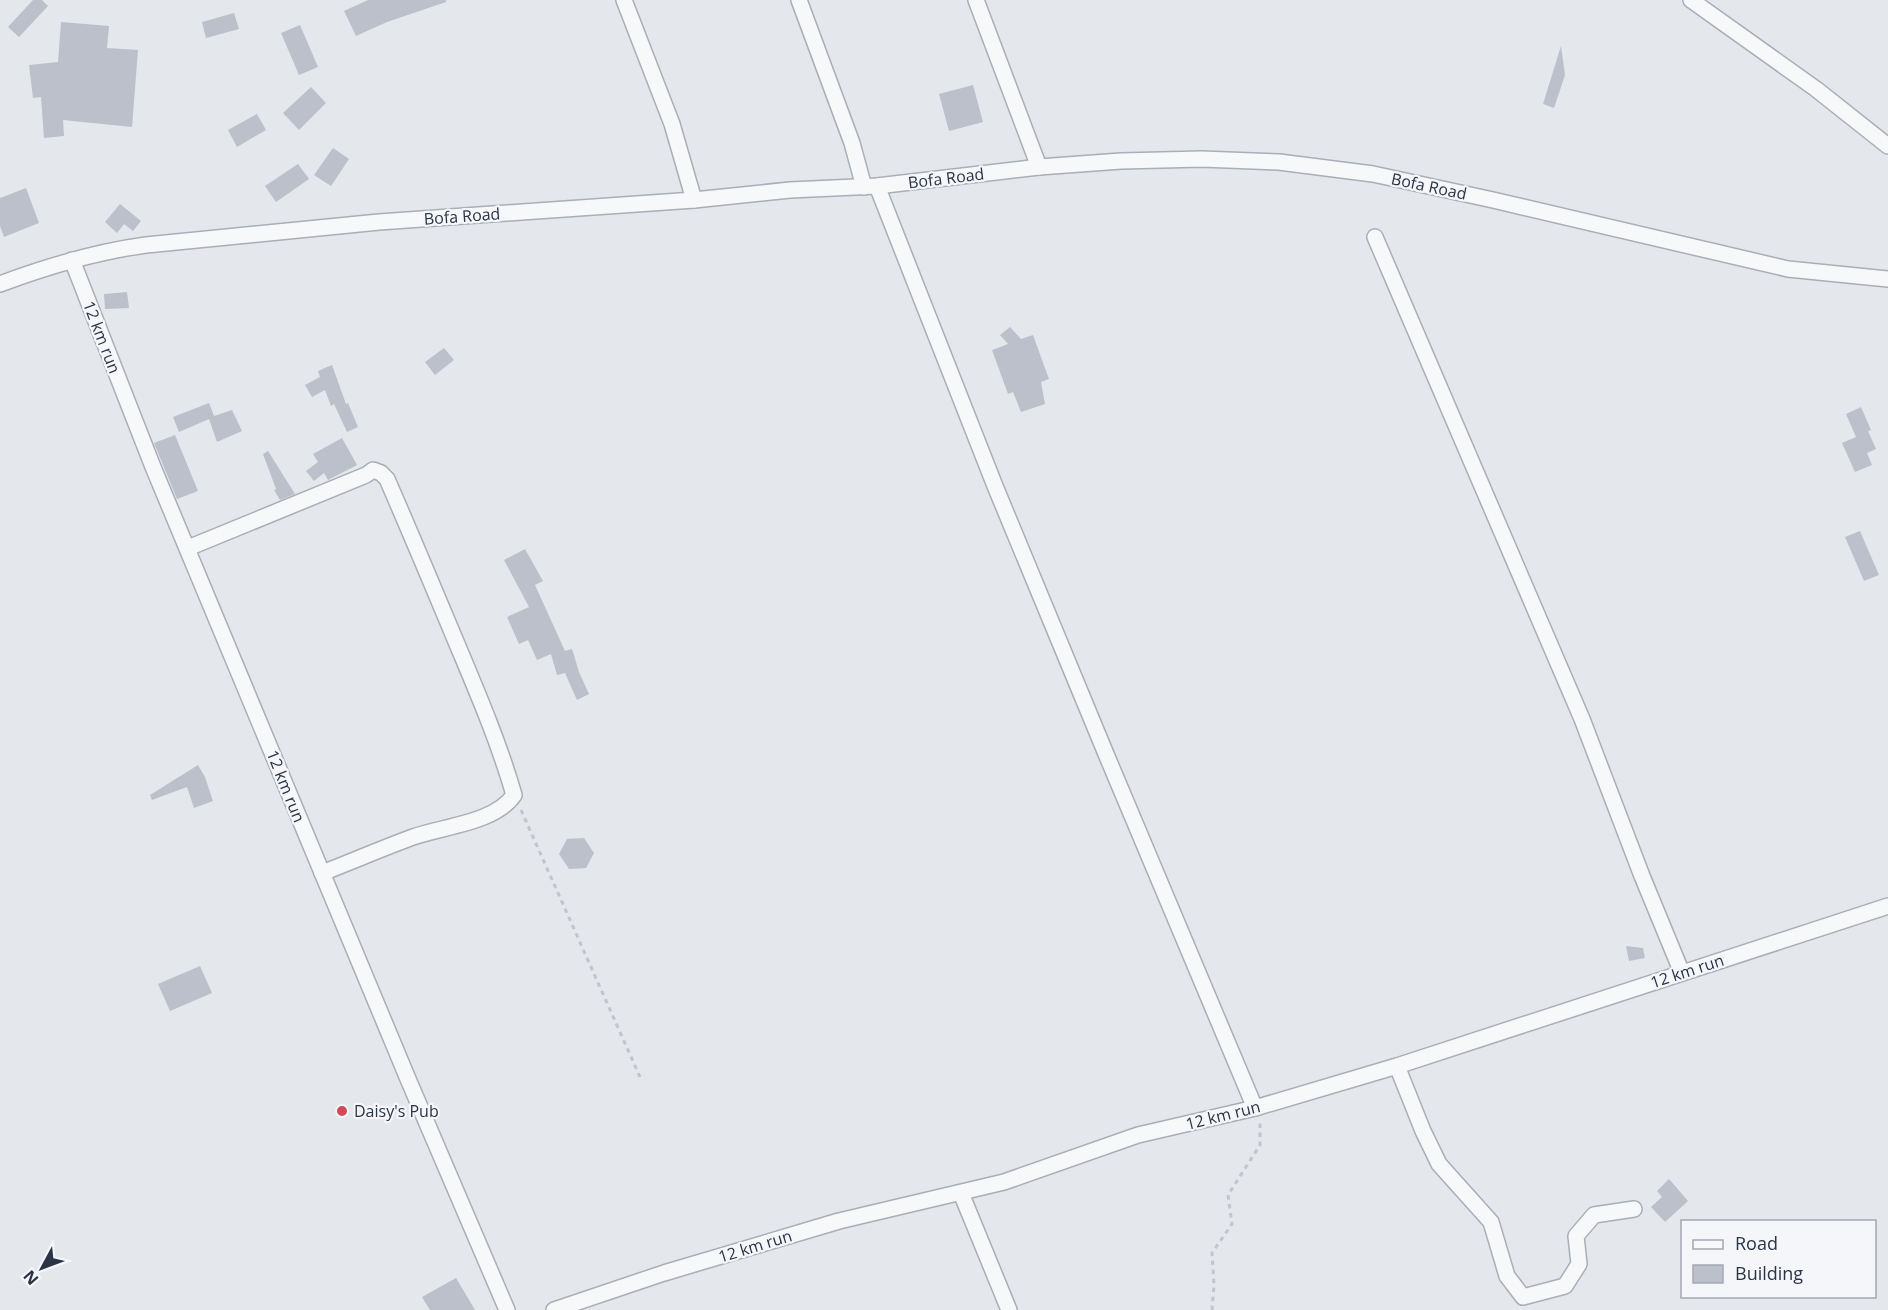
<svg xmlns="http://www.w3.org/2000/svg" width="1888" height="1310" font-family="'Open Sans',sans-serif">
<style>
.building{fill:#bbc0ca}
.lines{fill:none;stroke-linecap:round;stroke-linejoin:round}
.street-casing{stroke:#a9aeb7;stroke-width:18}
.path{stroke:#c2c5cb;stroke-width:3;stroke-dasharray:4.5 4.5;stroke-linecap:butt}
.street{stroke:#f7f8fa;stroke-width:15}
.poi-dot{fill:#d1495b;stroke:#f4f6f9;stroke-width:2}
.labels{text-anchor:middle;stroke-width:4.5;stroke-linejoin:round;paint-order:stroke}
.street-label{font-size:16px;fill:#2b3445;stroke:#f4f6f9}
.poi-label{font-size:16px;fill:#2b3445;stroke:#f4f6f9;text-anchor:start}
</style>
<rect width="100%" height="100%" fill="#e4e7ec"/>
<!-- building -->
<g class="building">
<path d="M33 0H42L48 6 19 37 8 27Z"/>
<path d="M368 0H446V2L387 22 356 36 344 11Z"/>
<path d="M234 13 239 29 206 38 202 22Z"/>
<path d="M61 22 109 26 107 48 138 50 132 127 63 120 64 136 44 138 41 97 33 98 29 65 58 62Z"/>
<path d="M300 25 318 67 299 75 281 33Z"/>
<path d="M1561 46 1565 75 1554 108 1543 104Z"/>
<path d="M973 85 983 122 949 131 939 94Z"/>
<path d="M311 87 326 103 299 130 283 113Z"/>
<path d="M257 114 266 130 237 147 228 130Z"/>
<path d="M333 148 349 159 331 186 314 175Z"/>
<path d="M298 164 309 179 276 202 265 186Z"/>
<path d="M26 188 39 223 4 237 0 226V198Z"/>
<path d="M120 204 141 221 133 231 124 224 117 233 105 222Z"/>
<path d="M127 292 129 308 105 309 104 294Z"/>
<path d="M1010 327 1021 339 1033 335 1049 379 1041 382 1045 404 1021 412 1013 392 1008 394 992 350 1008 344 1000 335Z"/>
<path d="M444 348 454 360 435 375 425 362Z"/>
<path d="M332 365 346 404 348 403 358 427 347 432 334 404 331 406 325 390 312 397 305 385 320 377 318 371Z"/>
<path d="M209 403 214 416 232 410 242 431 217 442 209 419 179 432 173 417Z"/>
<path d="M1861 407 1871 430 1868 431 1876 449 1867 453 1872 465 1855 472 1842 443 1856 437 1846 414Z"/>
<path d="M175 435 198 491 177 499 154 443Z"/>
<path d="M342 438 357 465 328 480 324 473 314 481 306 471 318 462 313 454Z"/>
<path d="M268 451 295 494 280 500 274 490 276 489 263 454Z"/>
<path d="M1860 531 1879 575 1864 581 1845 537Z"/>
<path d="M525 549 543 581 535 585 565 651 572 649 579 672 589 694 577 700 565 673 557 675 551 654 537 660 528 640 519 644 507 617 529 607 504 560Z"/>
<path d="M198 765 205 777 213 801 194 808 187 787 152 800 150 795Z"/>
<path d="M584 838 594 853 586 868 569 869 559 854 567 839Z"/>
<path d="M1626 946 1643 948 1645 958 1629 961Z"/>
<path d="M200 966 212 993 170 1011 158 984Z"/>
<path d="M1669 1179 1688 1201 1665 1222 1651 1207 1662 1197 1657 1191Z"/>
<path d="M456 1278 475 1310H430L422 1297Z"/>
</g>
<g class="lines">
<defs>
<g id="street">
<path d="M624 0 672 124 694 200"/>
<path d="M799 0 852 143 864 187"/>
<path d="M976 0 1039 167"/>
<path d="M1691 0 1816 89 1888 146"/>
<path d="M877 186 995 486 1106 754 1255 1108"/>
<path d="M1375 237 1582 719 1642 876 1682 973"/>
<path d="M72 260 153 467 408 1079 507 1310"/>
<path d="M0 284C48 266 95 252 146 245L379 222 694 200 790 190 877 186 1039 167 1121 161 1202 159 1279 162 1373 174 1493 200 1788 269 1888 279"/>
<path d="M188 548 366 475 373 470 381 473 387 479C411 534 434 589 457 644 478 694 499 743 514 795 495 823 444 826 413 837 383 848 353 861 322 873"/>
<path d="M1397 1066 1423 1131 1439 1164 1491 1222 1507 1276 1523 1297 1565 1286 1579 1264 1576 1236 1594 1215 1634 1209"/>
<path d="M961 1193 1009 1310"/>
<path d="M554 1310 664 1273 839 1221 1004 1182 1138 1135 1255 1108 1397 1066 1888 906"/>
</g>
</defs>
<!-- street casing -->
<use href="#street" class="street-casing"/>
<!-- path -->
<g class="path">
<path d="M521 810 640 1077"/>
<path d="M1212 1310 1214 1285 1212 1253 1232 1224 1228 1195 1260 1145V1120"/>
</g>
<!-- street -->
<use href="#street" class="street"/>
</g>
<!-- markers -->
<circle class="poi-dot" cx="342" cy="1111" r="6"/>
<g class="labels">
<!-- street labels -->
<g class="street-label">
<text transform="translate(946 178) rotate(-7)" y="6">Bofa Road</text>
<text transform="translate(1429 186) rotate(12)" y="6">Bofa Road</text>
<text transform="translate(462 216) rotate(-4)" y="6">Bofa Road</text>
<text transform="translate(102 337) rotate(69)" y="6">12 km run</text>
<text transform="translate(286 786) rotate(68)" y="6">12 km run</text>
<text transform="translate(1687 971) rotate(-18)" y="6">12 km run</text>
<text transform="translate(1223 1115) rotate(-14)" y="6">12 km run</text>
<text transform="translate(755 1246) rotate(-17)" y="6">12 km run</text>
</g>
<!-- poi labels -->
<g class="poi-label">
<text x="354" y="1117">Daisy's Pub</text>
</g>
</g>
<!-- legend -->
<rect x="1681" y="1220" width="195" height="78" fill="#f4f6f9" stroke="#a4a8b1" stroke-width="1.5"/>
<rect x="1693" y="1240" width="30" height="9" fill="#f7f8fa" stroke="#a4a8b1" stroke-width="1.5"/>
<text x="1735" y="1250" font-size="18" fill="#2b3445">Road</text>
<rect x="1693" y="1265" width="30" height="18" fill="#bbc0ca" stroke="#a4a8b1" stroke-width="1.5"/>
<text x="1735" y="1280" font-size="18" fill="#2b3445">Building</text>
<!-- north arrow -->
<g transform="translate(42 1268) rotate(229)" stroke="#f4f6f9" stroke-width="4.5" paint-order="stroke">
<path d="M0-4.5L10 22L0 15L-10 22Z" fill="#2b3445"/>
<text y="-9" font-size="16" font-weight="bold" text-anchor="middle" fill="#2b3445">N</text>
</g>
</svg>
